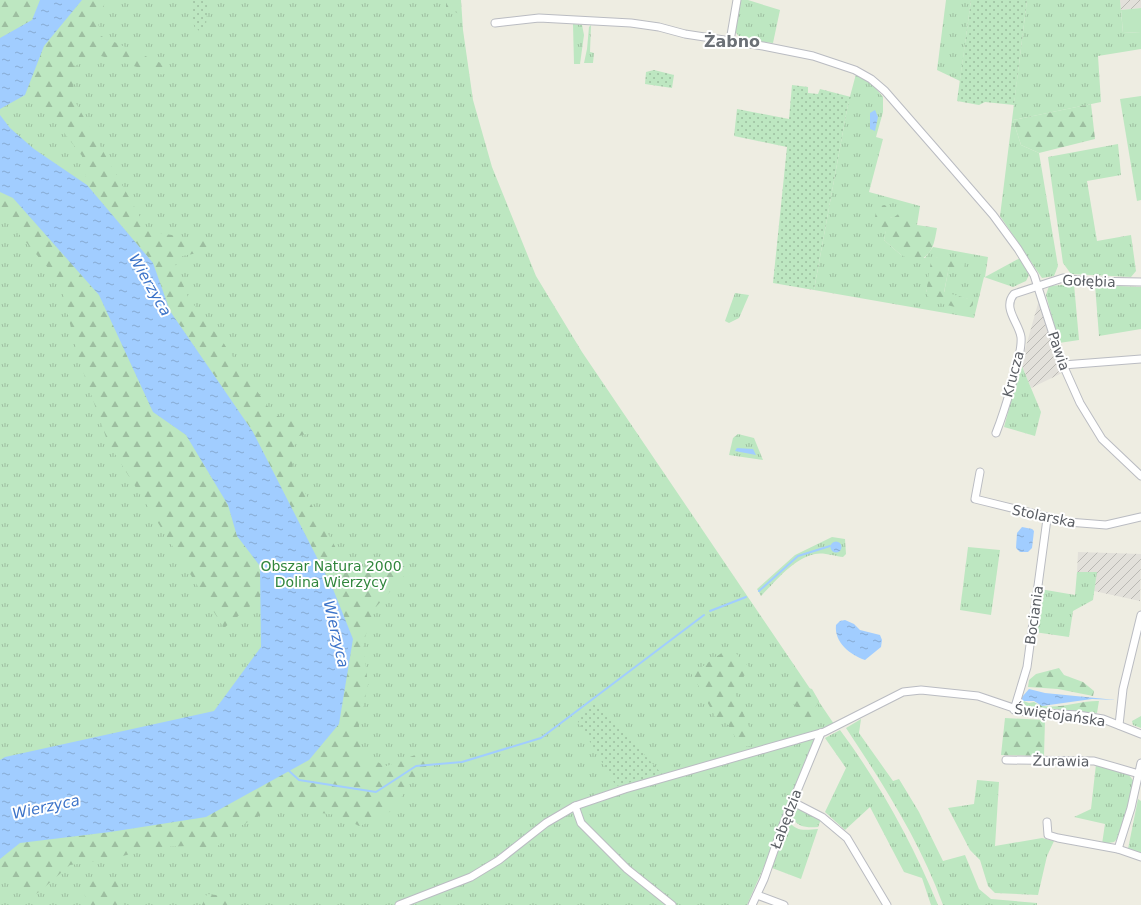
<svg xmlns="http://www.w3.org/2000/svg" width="1141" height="905" font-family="'DejaVu Sans',sans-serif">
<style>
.industrial{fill:url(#industrial-furrows)}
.grass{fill:url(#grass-tufts);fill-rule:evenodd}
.forest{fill:url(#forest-firs)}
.garden{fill:url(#garden-dots)}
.pitch{fill:#bde7c1}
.water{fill:url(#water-ripples)}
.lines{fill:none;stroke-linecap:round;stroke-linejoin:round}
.stream{stroke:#a1cdff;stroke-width:2}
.minor-casing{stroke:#babcc2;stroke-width:9}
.minor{stroke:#fff;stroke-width:7}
.labels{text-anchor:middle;stroke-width:4;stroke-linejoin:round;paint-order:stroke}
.street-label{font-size:14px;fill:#5a5e64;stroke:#fff}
.park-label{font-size:14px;fill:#30863c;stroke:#fff}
.water-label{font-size:15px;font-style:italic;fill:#3d74c9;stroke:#fff}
.quarter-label{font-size:16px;font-weight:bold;fill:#6b7076;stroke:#fff}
</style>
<defs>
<pattern id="industrial-furrows" width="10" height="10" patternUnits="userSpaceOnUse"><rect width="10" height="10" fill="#e2e0da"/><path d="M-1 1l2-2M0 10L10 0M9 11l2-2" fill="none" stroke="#bab9b4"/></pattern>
<pattern id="grass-tufts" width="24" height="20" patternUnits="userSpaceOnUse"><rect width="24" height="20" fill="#bde7c1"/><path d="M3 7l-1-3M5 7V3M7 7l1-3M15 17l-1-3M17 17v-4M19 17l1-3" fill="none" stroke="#9dbea0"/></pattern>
<pattern id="forest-firs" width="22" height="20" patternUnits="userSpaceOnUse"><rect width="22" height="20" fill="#bde7c1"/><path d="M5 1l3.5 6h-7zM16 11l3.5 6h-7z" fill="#9dbea0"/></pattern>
<pattern id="garden-dots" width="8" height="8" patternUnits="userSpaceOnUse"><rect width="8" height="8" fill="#bde7c1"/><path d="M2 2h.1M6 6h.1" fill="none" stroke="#9dbea0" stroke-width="1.8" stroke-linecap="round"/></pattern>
<pattern id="water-ripples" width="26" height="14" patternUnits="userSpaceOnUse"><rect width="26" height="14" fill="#a1cdff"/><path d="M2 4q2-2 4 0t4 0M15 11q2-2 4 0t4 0" fill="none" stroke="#86aad2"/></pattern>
</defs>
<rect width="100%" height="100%" fill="#eeede2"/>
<!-- industrial -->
<g class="industrial">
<path d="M1120 0H1141V8L1121 10Z"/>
<path d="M1039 300 1062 373 1031 388 1021 364Z"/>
<path d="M1078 552 1141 554 1140 601 1094 591 1097 572H1077Z"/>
</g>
<!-- grass -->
<g class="grass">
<path d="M0 0H461L463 30 473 100 492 167 536 276 582 352 834 724 823 729 814 741 773 846 747 905H0Z"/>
<path d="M739 0H748L780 10 773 43 741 39 734 30Z"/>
<path d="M946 0H971L960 81 937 70Z"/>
<path d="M1027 0H1120L1123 33 1141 32V49L1098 56 1101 102 1013 120 1021 145 1039 153 1058 266 1054 276 1042 278 1000 216Z"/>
<path d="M573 24 582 25 584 35 580 64H574Z"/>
<path d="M591 25 590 52 594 53 593 63H584L587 49 589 27Z"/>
<path d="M856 74 869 80 883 97V112L876 137 883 139 869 192 920 206 917 225 889 217 884 240 901 255 925 258 933 247 988 257 985 277 1020 258 1029 275 1026 281 1013 287 984 277 974 318 814 290 848 104ZM937 257 949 266 944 293 972 300 926 292Z"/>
<path d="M1141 96V200L1137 201 1120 99Z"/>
<path d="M1118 144 1121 175 1087 181 1097 241 1131 235 1136 271 1131 277 1071 274 1063 263 1048 157Z"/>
<path d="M1074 284 1079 340 1059 343 1046 295 1049 286Z"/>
<path d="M1095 285 1141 287V329L1099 336Z"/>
<path d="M735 293 749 295 739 318 729 323 725 321Z"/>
<path d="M1021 364 1041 412 1035 436 1004 427Z"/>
<path d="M738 434 754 438 763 460 729 455 733 438Z"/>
<path d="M832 537 845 539 846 554 843 557C835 556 823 552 815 554 794 558 776 581 761 596L757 589 795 555Z"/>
<path d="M968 547 1000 550 991 615 960 610Z"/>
<path d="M1077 572H1097L1093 600 1073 611 1069 637 1034 632 1040 589 1075 595Z"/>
<path d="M1141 716V728L1133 725 1132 721Z"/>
<path d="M861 719 859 733 893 781 899 779 919 812 943 861 965 855 979 889 991 899 1037 903V905H943C920 841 883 784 846 728Z"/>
<path d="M840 730C880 784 912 842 938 905H931L922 878 904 872 870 807 845 830 825 812 846 768 825 738Z"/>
<path d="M1096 764 1129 775 1135 783 1121 835 1114 842 1102 844 1105 824 1074 817 1091 809Z"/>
<path d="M977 780 999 782 995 846 1042 838 1054 841 1047 856 1038 895 995 893 988 886 980 860 970 850 948 808 974 804Z"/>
<path d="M1138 799 1141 801V854L1128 849Z"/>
<path d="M795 807 821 819 818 827C806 828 798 827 791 817Z"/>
<path d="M789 821C796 832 805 830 818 829L801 879 772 868Z"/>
</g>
<!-- forest -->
<g class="forest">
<path d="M0 0H40L32 20 0 38Z"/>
<path d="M82 0H109L96 14 101 36 165 65 163 75 101 56 74 66 73 98 148 231 207 241V251L173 258 188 297 224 344 273 414 305 426 309 433 296 437 292 470 350 573 405 566 406 574 375 608 363 643 368 685 359 725 362 756 387 766 415 755 437 770C400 777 413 786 393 809 384 818 371 821 359 826L338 815 304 811H268L235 829 219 845 210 852 189 846 160 847 110 859 70 865 39 892 26 900 14 880 2 871 0 873V859L20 843 110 832 339 724 353 639 333 589 253 432 170 311 153 263 87 185 82 156 42 104 25 95 44 46Z"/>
<path d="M446 0H461V15L446 7Z"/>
<path d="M1091 104 1095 139 1039 153 1021 145 1013 120Z"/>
<path d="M0 192 13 198 99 295 153 412 186 435 228 505 237 536 260 566V598L224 628 108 443 78 357 60 282 13 227 0 216Z"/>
<path d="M885 205 889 210 890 217 893 218 901 212 909 213 917 225 937 228C934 244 933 255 916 262L901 255 884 240 886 229 878 228 875 217 877 206Z"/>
<path d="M937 257 965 261 964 269 949 267 944 292 973 300V305L967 310 931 301 926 293 931 261Z"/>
<path d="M730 647 749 667 735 693 749 727 750 746 741 747 725 720 716 718 692 674Z"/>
<path d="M1059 668 1064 675 1083 682 1094 691 1093 696 1058 689 1028 687 1029 680 1036 674Z"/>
<path d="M800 678 805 687 812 689 819 701 814 710 818 722 811 728 800 715 786 688Z"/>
<path d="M1021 700 1029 703 1034 702C1049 713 1080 700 1099 701L1097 713 1026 706Z"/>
<path d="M1005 718 1045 720 1044 756 1001 755Z"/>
<path d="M117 877 123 905H87L82 883Z"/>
<path d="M207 894 225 896 229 905H202Z"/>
</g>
<!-- garden -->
<g class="garden">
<path d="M191 0H208L206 25 200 32 191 22Z"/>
<path d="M971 0H1027L1014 105 985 102 979 105 957 101Z"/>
<path d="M654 70 674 75 672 88 645 84 646 72Z"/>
<path d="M792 85 808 87V93L818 94 820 89 851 97 848 104 814 290 773 283 787 147 734 136 737 109 789 119Z"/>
<path d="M596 702 662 774 616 786 576 718Z"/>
</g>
<!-- pitch -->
<path class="pitch" d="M1141 8V32L1123 33 1121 10Z"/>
<!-- water -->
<g class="water">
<path d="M40 0H82L44 46 25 95 0 109V38L32 20Z"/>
<path d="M875 110 878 117 875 131 870 129V113Z"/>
<path d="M0 115 10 128 34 149 87 185 153 263 170 311 253 432 333 589 353 639 339 724 309 760 206 817 110 832 20 843 0 859V760L5 757 214 711 261 647 260 566 237 536 228 505 186 435 153 412 99 295 13 198 0 192Z"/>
<path d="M737 448 753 449 756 455 735 451Z"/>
<path d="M1022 527 1032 529 1034 531 1032 548 1028 552H1020L1016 548 1017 533Z"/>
<circle cx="836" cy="547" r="5.5"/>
<path d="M845 620 854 624 860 630 880 635 882 640 881 647 865 660C850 655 834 642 836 625L840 621Z"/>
<path d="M1029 689 1045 693 1116 700 1092 699 1042 706 1034 701H1022V697Z"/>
</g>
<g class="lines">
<!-- stream -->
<g class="stream">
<path d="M759 591 798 556 830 546"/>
<path d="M710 611 746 597"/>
<path d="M288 770 299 780 376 792 416 766 462 762 541 738 704 615"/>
</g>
<defs>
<g id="minor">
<path d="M495 23 539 18 631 23 659 27 685 34 763 46 813 56 855 70 871 79 885 91 947 162 993 215 1018 249 1034 275 1063 365 1080 403 1102 439 1141 476"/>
<path d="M730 41 737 0"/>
<path d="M1063 365 1141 359"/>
<path d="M996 433C1003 415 1023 354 1021 337 1019 323 1002 308 1014 294L1063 278 1086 281 1141 282"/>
<path d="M980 472 975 499 1068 522 1106 525 1141 517"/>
<path d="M1014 710 1027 667 1047 519"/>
<path d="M1119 725 1123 689 1141 615"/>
<path d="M1006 760 1094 761 1139 774"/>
<path d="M793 802 822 817 847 838 887 905"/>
<path d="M575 806 581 823 627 869 672 905"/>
<path d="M1047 822 1048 835 1058 838 1118 849 1141 857"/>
<path d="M1118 849 1131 808 1141 763"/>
<path d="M757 895 784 905"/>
<path d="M399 905 471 877 499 860 546 823 575 806 625 789 824 732 903 692 921 690 978 696 1025 712 1078 715 1103 719 1141 734"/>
<path d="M752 905 764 879 783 825 821 733"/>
</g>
</defs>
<!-- minor casing -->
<use href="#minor" class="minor-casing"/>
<!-- minor -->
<use href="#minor" class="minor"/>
</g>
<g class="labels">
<!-- street labels -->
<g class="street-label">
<text transform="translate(1089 281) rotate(2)" y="5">Gołębia</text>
<text transform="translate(1059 351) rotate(71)" y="5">Pawia</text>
<text transform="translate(1013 374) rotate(-75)" y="5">Krucza</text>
<text transform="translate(1044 516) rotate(12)" y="5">Stolarska</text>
<text transform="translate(1034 615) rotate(-82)" y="5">Bociania</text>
<text transform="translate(1060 715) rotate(8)" y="5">Świętojańska</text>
<text transform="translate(1061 761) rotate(1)" y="5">Żurawia</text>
<text transform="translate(786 819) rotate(-69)" y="5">Łabędzia</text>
</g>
<!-- park labels -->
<g class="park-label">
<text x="331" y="571">Obszar Natura 2000<tspan x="331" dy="16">Dolina Wierzycy</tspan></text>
</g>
<!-- water labels -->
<g class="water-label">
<text transform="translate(150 285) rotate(60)" y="5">Wierzyca</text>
<text transform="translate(336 634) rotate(77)" y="5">Wierzyca</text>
<text transform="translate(46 807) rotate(-12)" y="5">Wierzyca</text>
</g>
<!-- quarter labels -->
<g class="quarter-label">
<text x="732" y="47">Żabno</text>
</g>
</g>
</svg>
